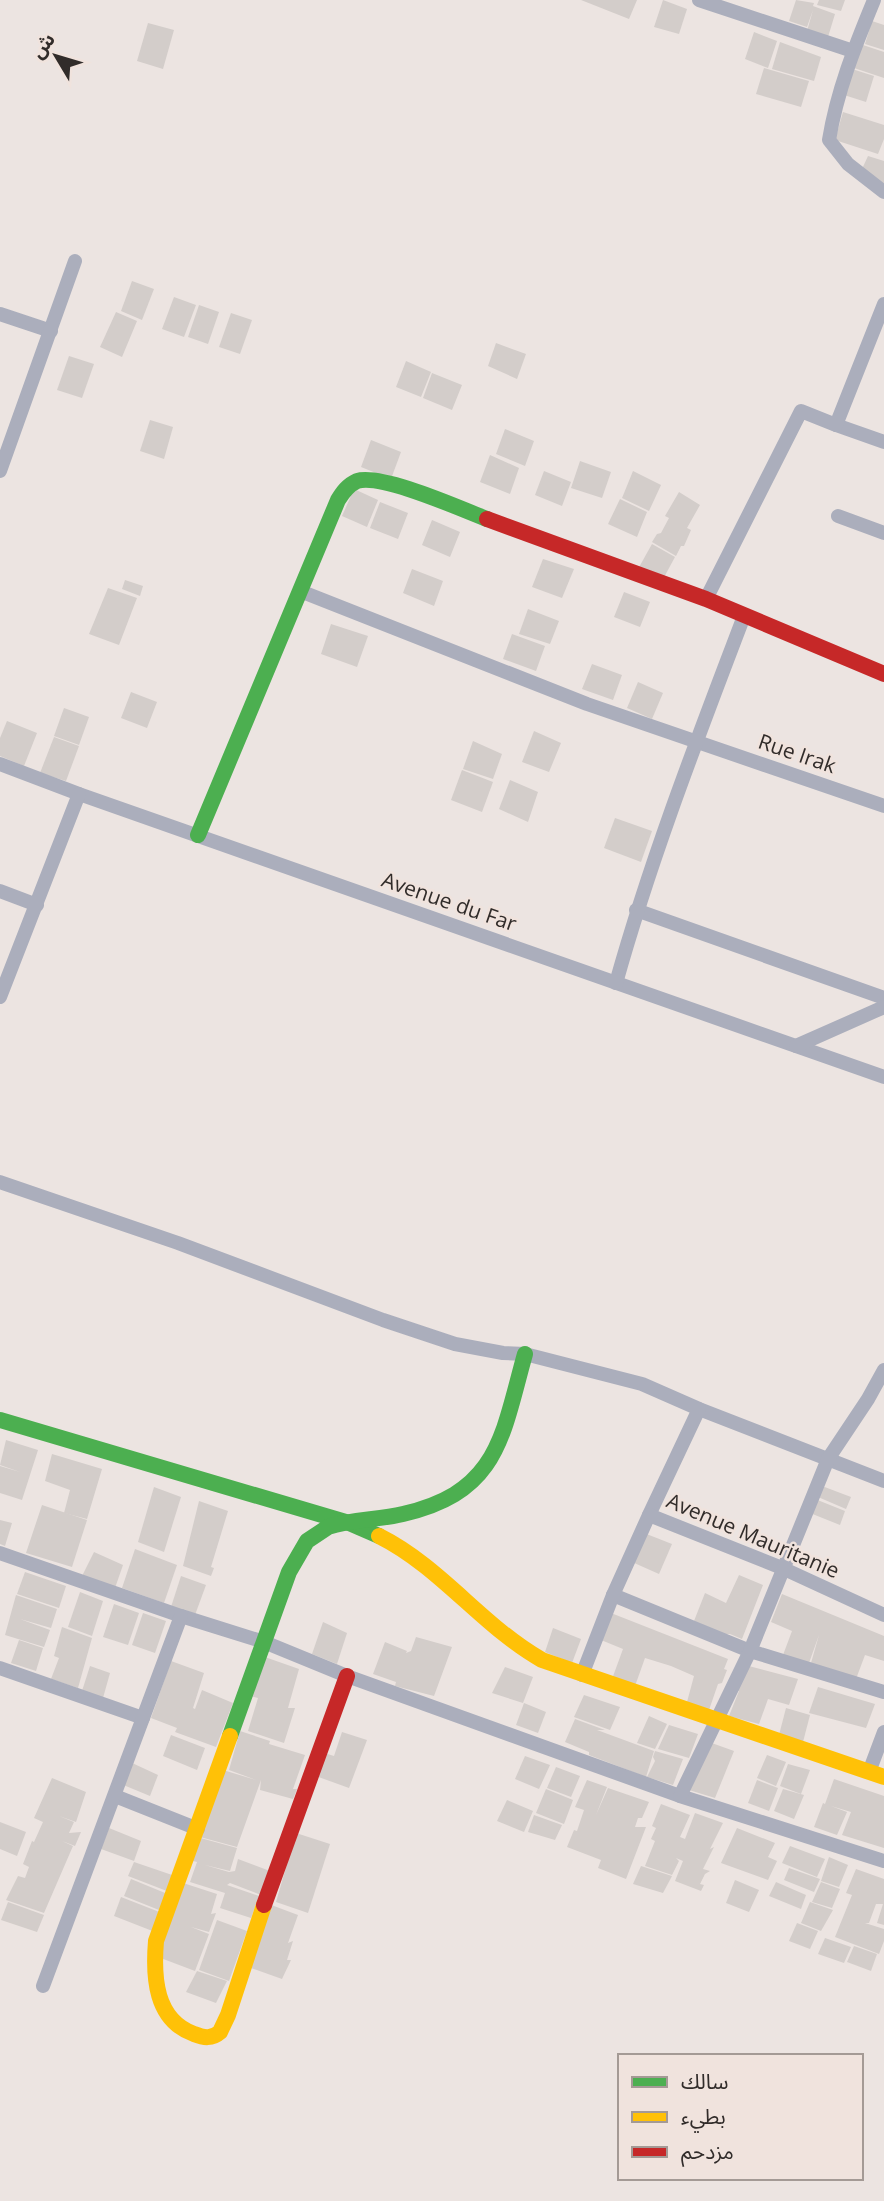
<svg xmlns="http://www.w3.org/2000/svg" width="884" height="2201" font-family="'Open Sans','Noto Sans Arabic',sans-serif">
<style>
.building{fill:#d3cdca}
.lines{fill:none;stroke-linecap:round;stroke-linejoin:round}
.street{stroke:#abaebc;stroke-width:14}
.fast{stroke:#4caf50;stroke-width:16}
.slow{stroke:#ffc107;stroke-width:16}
.jam{stroke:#c62828;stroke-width:16}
.labels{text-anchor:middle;stroke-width:5;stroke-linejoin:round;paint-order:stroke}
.street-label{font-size:21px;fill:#312c2a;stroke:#f0e3dd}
</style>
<rect width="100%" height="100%" fill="#ece4e1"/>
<!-- building -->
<g class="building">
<path d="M581 0H637L629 19Z"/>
<path d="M663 0 687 9 679 34 654 27Z"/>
<path d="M796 0 814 3 813 6 835 14 828 37 807 31 813 10 807 27 789 21Z"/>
<path d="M819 0H845L841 11 817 5Z"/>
<path d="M872 21 884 25V50L865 44Z"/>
<path d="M148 23 174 30 163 69 137 61Z"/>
<path d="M754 32 777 41 768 68 745 59Z"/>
<path d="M780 42 821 57 814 81 772 69Z"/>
<path d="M860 44 884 52V78L854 68Z"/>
<path d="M764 68 809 81 801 107 756 94Z"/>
<path d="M852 69 874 76 866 102 844 95Z"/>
<path d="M843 112 884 125V139L878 154 835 140Z"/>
<path d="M868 156 884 161V184L862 169Z"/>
<path d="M132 281 154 289 142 320 121 311Z"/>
<path d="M174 297 196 305 184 337 162 329Z"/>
<path d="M199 305 219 312 208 344 188 337Z"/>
<path d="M116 312 137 321 122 357 100 347Z"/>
<path d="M231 313 252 320 240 354 219 347Z"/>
<path d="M496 343 526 354 517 379 488 366Z"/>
<path d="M69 356 94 364 82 398 57 390Z"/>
<path d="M406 361 431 372 421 397 396 387Z"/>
<path d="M432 373 462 385 452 410 423 398Z"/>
<path d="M150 420 173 427 164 459 140 451Z"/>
<path d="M505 429 534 441 525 466 496 454Z"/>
<path d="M371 440 401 452 391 479 361 467Z"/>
<path d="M490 455 519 468 510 494 480 482Z"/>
<path d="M580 461 611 472 602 498 571 488Z"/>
<path d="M544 471 571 482 562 506 535 495Z"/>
<path d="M633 471 661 485 649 511 622 498Z"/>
<path d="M354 489 378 500 367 527 342 516Z"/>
<path d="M679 492 700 505 687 528 691 530 684 546H681L676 556 652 542 657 534 661 533 669 518 665 516Z"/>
<path d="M620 499 647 512 637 537 608 524Z"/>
<path d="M380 502 408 513 398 539 370 528Z"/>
<path d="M432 520 460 532 450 557 422 545Z"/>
<path d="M652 544 675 557 662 581 638 569Z"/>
<path d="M543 559 574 569 562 598 532 587Z"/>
<path d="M412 569 443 581 434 606 403 593Z"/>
<path d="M125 580 143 586 140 596 122 589Z"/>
<path d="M108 588 137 598 119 645 89 634Z"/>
<path d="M624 592 650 602 640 627 614 617Z"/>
<path d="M528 609 559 621 550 644 519 634Z"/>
<path d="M331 624 368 636 357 667 321 654Z"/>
<path d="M512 634 545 646 536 671 503 659Z"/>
<path d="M592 664 622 675 613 700 582 689Z"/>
<path d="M638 682 663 693 652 719 627 708Z"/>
<path d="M131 692 157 702 147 728 121 718Z"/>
<path d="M64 708 89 717 79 745 54 736Z"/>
<path d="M7 721 37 733 24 766 0 756V738Z"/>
<path d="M534 731 561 743 549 772 522 762Z"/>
<path d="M54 737 79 746 66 781 40 773Z"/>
<path d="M473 741 502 754 493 779 463 769Z"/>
<path d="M462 770 493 782 482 812 451 800Z"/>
<path d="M510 780 538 792 528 822 499 809Z"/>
<path d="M615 818 652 831 641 862 604 848Z"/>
<path d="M6 1440 38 1450 22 1500 0 1493V1466L20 1472 0 1465Z"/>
<path d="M52 1454 102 1469 87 1519 64 1513 70 1490 45 1481Z"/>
<path d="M822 1486 851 1497 846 1509 818 1497Z"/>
<path d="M154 1487 181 1497 164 1552 138 1542Z"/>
<path d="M815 1499 845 1511 840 1525 810 1513Z"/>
<path d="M199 1501 228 1511 211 1567 214 1568 211 1576 183 1566Z"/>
<path d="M42 1505 87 1520 72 1567 26 1553Z"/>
<path d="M0 1520 12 1523 5 1546 0 1544Z"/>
<path d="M644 1533 672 1544 659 1574 632 1562Z"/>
<path d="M135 1549 177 1565 164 1603 122 1588Z"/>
<path d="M94 1552 123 1565 115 1588 82 1576Z"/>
<path d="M25 1572 66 1586 59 1608 17 1594Z"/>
<path d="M739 1575 763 1585 742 1639 730 1634H724L694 1621 705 1593 726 1603Z"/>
<path d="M181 1576 206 1585 195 1615 171 1607Z"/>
<path d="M80 1592 103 1601 92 1636 68 1627Z"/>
<path d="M782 1594 884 1636V1661L865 1655 856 1679 811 1663 819 1635 809 1663 783 1655 792 1631 771 1622Z"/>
<path d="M16 1595 57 1609 51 1628 20 1619 50 1630 44 1647 5 1635Z"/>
<path d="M114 1604 139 1613 128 1645 103 1637Z"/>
<path d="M143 1613 166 1621 155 1653 132 1645Z"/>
<path d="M611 1613 728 1659 724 1669 727 1670 722 1683 718 1684 709 1710 687 1702 694 1676 671 1666 645 1658 635 1686 612 1679 623 1649 601 1640Z"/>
<path d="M323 1622 347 1633 337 1664 312 1654Z"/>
<path d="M62 1627 92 1638 78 1688 51 1679 59 1658 54 1656Z"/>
<path d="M553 1628 581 1639 572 1663 545 1652Z"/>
<path d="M416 1637 452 1647 434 1696 395 1686 396 1682 373 1674 385 1642 407 1651 406 1653 411 1651Z"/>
<path d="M19 1640 43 1648 36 1671 11 1663Z"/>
<path d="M262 1656 299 1669 288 1708H295L284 1743 248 1731 258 1698 250 1696Z"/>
<path d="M171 1661 204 1673 193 1708 195 1709 202 1690 233 1703 216 1747 175 1732 177 1728 151 1718Z"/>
<path d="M745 1665 798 1679 789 1705 768 1699 759 1724 729 1716 739 1691 735 1690Z"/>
<path d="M90 1666 110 1673 103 1698 82 1691Z"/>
<path d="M505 1667 533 1677 523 1703 492 1693Z"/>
<path d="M818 1687 875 1704 866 1728 809 1713Z"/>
<path d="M584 1695 620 1707 610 1730 574 1717Z"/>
<path d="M524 1703 546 1712 538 1733 516 1725Z"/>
<path d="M786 1708 810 1715 803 1742 779 1735Z"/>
<path d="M649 1716 667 1724 655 1749 637 1743Z"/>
<path d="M575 1719 605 1730H597L654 1751 646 1777 589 1755V1752L565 1742Z"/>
<path d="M669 1725 698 1734 689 1758 658 1749Z"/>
<path d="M240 1731 270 1741 269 1744 305 1755 293 1789H297L293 1799 260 1790 261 1780 237 1847 200 1837 223 1770 256 1780 229 1770Z"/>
<path d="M342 1732 367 1740 349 1788 313 1775 321 1752 334 1756Z"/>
<path d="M171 1735 205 1748 197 1770 163 1756Z"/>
<path d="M709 1742 734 1751 715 1798 689 1790Z"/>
<path d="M655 1751 683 1759 673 1785 647 1777 655 1761 653 1757Z"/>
<path d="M767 1755 786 1762 776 1786 757 1778Z"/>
<path d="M525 1756 550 1765 539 1789 515 1779Z"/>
<path d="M130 1762 158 1775 150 1796 121 1784Z"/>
<path d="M788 1764 810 1770 801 1794 780 1786Z"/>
<path d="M556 1767 580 1776 571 1797 547 1788Z"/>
<path d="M52 1778 86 1792 76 1822 59 1816 74 1822 69 1833 81 1832 75 1846 62 1841 73 1846 44 1913 6 1900 18 1876 25 1878 29 1867 23 1864 32 1841 34 1842 43 1822 34 1818Z"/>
<path d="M834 1779 884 1796V1848L842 1835 851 1812 831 1806 847 1812 837 1835 814 1827 823 1803 825 1804Z"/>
<path d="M587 1780 607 1787 596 1815 608 1788 649 1802 642 1818H638L635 1827H646L626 1879 598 1868 601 1860 567 1847 574 1830 577 1831 584 1810 575 1807Z"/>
<path d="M757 1780 778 1788 769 1811 748 1803Z"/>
<path d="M546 1789 573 1800 564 1824 536 1813Z"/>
<path d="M783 1789 804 1795 794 1819 774 1811Z"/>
<path d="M507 1800 533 1811 524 1832 497 1821Z"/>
<path d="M661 1804 690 1815 680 1837 685 1839 695 1813 723 1823 710 1849 714 1847 703 1869 710 1871 705 1874 700 1884 704 1885 701 1891 675 1881 683 1861 676 1858 679 1861 672 1875 645 1866 655 1841 651 1839 656 1828 652 1826Z"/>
<path d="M534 1815 562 1825 555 1840 528 1832Z"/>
<path d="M0 1822 26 1832 17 1856 0 1849Z"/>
<path d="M109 1828 141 1841 134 1861 101 1849Z"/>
<path d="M737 1828 775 1843 768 1857 777 1861 768 1880 721 1863Z"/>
<path d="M296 1833 330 1844 308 1913 276 1902Z"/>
<path d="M197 1837 237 1848 230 1871 205 1865 229 1872 235 1871 238 1859 270 1871 261 1895 230 1883 227 1885 259 1896 251 1918 220 1908 225 1893 190 1882 197 1862 189 1860Z"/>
<path d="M790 1846 825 1859 817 1877 782 1863Z"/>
<path d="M829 1857 848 1865 839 1887 821 1881Z"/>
<path d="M134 1862 178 1877 172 1893 128 1876Z"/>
<path d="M641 1866 672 1876 663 1893 633 1884Z"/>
<path d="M789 1868 820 1879 814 1892 784 1880Z"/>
<path d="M856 1869 884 1879V1925L877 1923 883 1904H876L869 1923H865L884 1929V1941L879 1954 835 1937 852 1895 846 1893Z"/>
<path d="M131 1879 170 1895 164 1912 124 1896Z"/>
<path d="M735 1880 759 1890 749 1912 726 1903Z"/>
<path d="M180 1882 217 1894 211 1914 216 1913 209 1932 191 1927 209 1934 195 1971 158 1957Z"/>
<path d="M776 1882 806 1895 801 1909 769 1896Z"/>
<path d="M821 1882 840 1889 832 1908 812 1902Z"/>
<path d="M121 1897 162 1913 155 1932 114 1916Z"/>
<path d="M8 1902 44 1915 37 1932 1 1920Z"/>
<path d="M810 1902 833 1910 821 1931 801 1923Z"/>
<path d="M266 1903 298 1915 288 1943 293 1941 287 1960H291L282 1979 248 1967Z"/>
<path d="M217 1920 247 1931 229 1981 199 1970Z"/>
<path d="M797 1923 818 1931 810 1949 789 1941Z"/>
<path d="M825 1938 851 1947 844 1963 818 1954Z"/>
<path d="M854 1946 877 1954 871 1971 847 1962Z"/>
<path d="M197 1971 227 1981 216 2003 186 1992Z"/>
</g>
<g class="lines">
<!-- street -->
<g class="street">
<path d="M699 0 853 51"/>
<path d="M874 0C855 46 837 91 829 140L848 164 884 192"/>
<path d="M0 314 51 331"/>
<path d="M836 425 884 442"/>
<path d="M0 471 75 261"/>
<path d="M838 516 884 533"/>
<path d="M300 591 587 704 884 806"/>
<path d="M706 599 801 411 836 425 884 304"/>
<path d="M0 764 79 794 884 1077"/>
<path d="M0 891 37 905"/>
<path d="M636 910 884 998"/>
<path d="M616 983C651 858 698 737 744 616"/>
<path d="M0 997 79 794"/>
<path d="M796 1046 884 1007"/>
<path d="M0 1182 178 1243 383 1320 455 1344 503 1353 525 1354 642 1384 699 1409 884 1481"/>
<path d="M649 1515 699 1409"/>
<path d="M0 1553 181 1616 264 1642 347 1676 680 1796 884 1861"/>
<path d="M613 1595 750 1651 884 1692"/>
<path d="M0 1668 143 1718"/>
<path d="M582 1675 613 1595 649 1515 782 1568 884 1615"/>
<path d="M869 1772 884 1732"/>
<path d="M115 1796 198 1829"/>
<path d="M680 1796 750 1651 828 1459 868 1399 884 1370"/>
<path d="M43 1986 181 1616"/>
</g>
<!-- fast -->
<g class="fast">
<path d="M198 835 338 500C343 492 348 485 357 481 381 473 461 509 487 519"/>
<path d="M0 1420 349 1523 379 1536"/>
<path d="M230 1736 289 1572 307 1541 328 1527C352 1519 378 1520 403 1514 499 1492 502 1436 525 1354"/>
</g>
<!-- slow -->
<g class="slow">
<path d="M379 1536C441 1567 482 1626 542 1660L884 1777"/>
<path d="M230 1736 156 1941C153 1977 155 2020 194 2034 204 2038 212 2039 220 2032L228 2015 264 1905"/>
</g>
<!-- jam -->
<g class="jam">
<path d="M487 519 706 599 884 674"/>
<path d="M264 1905 347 1676"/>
</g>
</g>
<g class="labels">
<!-- street labels -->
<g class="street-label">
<text transform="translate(797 754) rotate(19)" y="7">Rue Irak</text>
<text transform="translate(449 902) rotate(19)" y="7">Avenue du Far</text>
<text transform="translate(753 1536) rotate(23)" y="7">Avenue Mauritanie</text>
</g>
</g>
<!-- legend -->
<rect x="618" y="2054" width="245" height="126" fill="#f0e3dd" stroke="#a49a95" stroke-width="2"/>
<rect x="632" y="2077" width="35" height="10" fill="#4caf50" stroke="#a49a95" stroke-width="2"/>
<text x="681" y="2089" font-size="21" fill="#312c2a">سالك</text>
<rect x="632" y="2112" width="35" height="10" fill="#ffc107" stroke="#a49a95" stroke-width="2"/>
<text x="681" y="2124" font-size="21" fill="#312c2a">بطيء</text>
<rect x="632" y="2147" width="35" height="10" fill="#c62828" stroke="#a49a95" stroke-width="2"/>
<text x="681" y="2159" font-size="21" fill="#312c2a">مزدحم</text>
<!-- north arrow -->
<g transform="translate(56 56) rotate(308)" stroke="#f0e3dd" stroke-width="5" paint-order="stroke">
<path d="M0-5L12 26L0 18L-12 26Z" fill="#312c2a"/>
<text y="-10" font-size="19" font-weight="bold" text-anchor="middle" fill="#312c2a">ش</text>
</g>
</svg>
